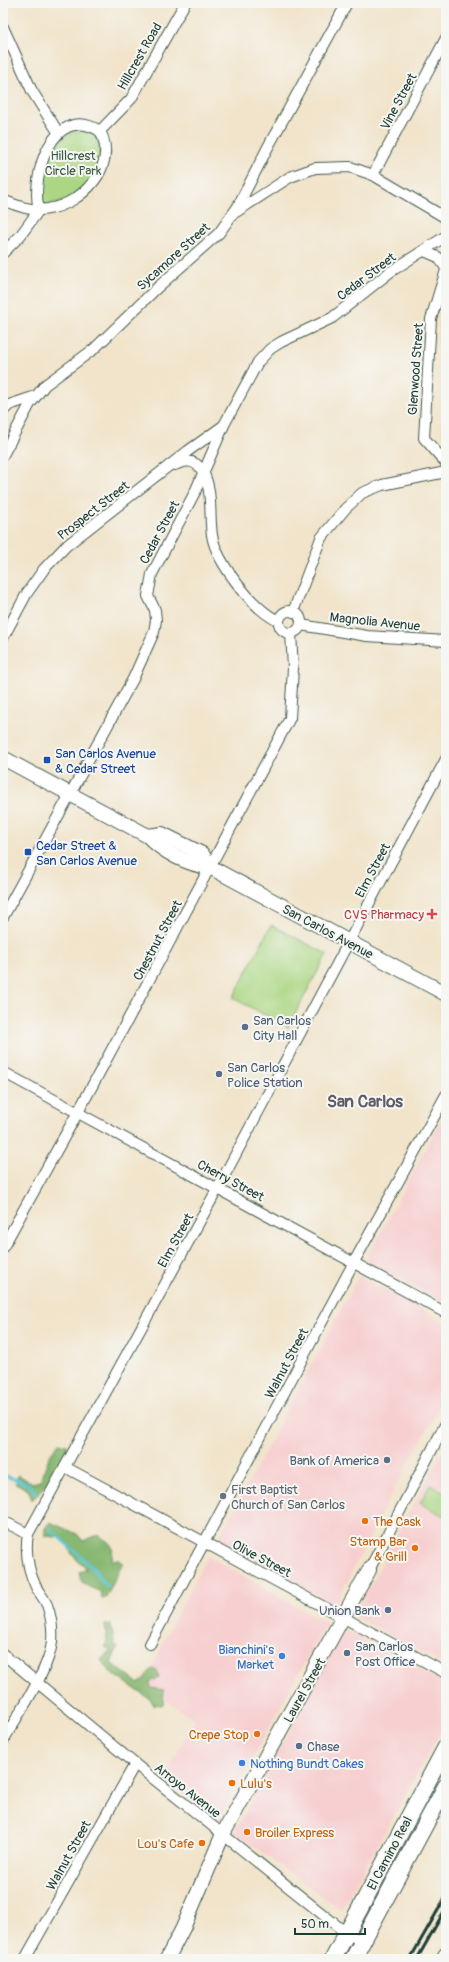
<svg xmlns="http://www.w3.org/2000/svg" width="449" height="1962" font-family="Pangolin,sans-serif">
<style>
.built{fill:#f7cfd0}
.green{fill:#abd784;stroke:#658a5c}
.forest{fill:#88b872;stroke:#547a53}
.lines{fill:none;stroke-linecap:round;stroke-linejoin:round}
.stream{stroke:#5fc9da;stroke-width:3}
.street-casing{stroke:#3e564b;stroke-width:12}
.secondary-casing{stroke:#3e564b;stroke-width:16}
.primary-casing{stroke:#3e564b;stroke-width:18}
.street{stroke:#fff;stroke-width:10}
.secondary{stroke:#fff;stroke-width:14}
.primary{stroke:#fff;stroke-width:16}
.rail{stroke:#1f3d34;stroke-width:3}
.transit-dot{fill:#1a4fb4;stroke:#f6f6f2;stroke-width:1.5}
.health-dot{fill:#e0444e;stroke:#f6f6f2;stroke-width:1.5}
.service-dot{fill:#5c6f8a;stroke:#f6f6f2;stroke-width:1.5}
.worship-dot{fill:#6b7280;stroke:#f6f6f2;stroke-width:1.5}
.food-dot{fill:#e8710a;stroke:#f6f6f2;stroke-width:1.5}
.shop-dot{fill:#3f7fe0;stroke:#f6f6f2;stroke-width:1.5}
.labels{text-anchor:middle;stroke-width:4;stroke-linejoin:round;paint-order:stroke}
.street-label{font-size:13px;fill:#1f3d34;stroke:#f6f6f2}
.park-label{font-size:13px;fill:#3b5c44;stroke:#f6f6f2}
.transit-label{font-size:13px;fill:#164399;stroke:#f6f6f2;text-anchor:start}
.health-label{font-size:13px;fill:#be3a42;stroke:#f6f6f2;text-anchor:end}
.service-label{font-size:13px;fill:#4e5e75;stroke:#f6f6f2;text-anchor:start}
.worship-label{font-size:13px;fill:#5b616d;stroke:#f6f6f2;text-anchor:start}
.food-label{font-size:13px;fill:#c56008;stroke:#f6f6f2;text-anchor:start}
.shop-label{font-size:13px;fill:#366cbe;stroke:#f6f6f2;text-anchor:end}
.district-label{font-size:17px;font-weight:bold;fill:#5f5c65;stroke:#f6f6f2}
</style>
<rect width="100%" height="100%" fill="#f6f6f2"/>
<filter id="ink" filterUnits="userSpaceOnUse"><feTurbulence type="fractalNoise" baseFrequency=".025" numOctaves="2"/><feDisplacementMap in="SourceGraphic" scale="8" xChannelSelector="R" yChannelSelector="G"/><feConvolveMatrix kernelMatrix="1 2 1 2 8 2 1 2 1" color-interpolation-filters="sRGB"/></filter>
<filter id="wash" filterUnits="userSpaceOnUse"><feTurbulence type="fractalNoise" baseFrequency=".012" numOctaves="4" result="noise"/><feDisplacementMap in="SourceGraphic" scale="16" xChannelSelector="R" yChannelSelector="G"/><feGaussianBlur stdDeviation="0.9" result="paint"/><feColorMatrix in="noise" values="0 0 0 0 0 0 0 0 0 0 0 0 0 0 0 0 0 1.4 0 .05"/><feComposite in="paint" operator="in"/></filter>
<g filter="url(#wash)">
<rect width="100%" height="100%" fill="#f1e4cb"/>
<!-- built -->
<g class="built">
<path d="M446 1110V1304L366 1260Z"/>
<path d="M359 1276 446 1323V1395L391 1495 335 1605 217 1541Z"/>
<path d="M446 1445V1666L354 1616Z"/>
<path d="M208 1556 326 1623 217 1823 164 1777 195 1719 145 1688 162 1644Z"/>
<path d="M345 1629 446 1684V1722L341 1910 234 1832Z"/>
</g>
<!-- green -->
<g class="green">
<path d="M81 129C117 138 95 179 76 195 69 202 52 203 43 206 39 199 41 193 42 185 46 160 54 137 81 129Z"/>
<path d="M271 925 327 954 288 1027 233 998Z"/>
<path d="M430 1485 446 1493V1517L420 1503Z"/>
</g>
<!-- forest -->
<g class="forest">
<path d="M59 1443 67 1445 69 1452 54 1481 49 1482 32 1500 29 1491 16 1483 18 1475 32 1483 40 1481 49 1457Z"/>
<path d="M50 1522 77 1534 83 1541 98 1535C111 1544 114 1543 112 1560H119L123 1563 106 1598H102L101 1592C90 1587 80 1586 79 1572L86 1570 84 1565C74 1559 70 1553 67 1542L57 1537 45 1536V1528Z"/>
<path d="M105 1625H111L115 1645 118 1647 111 1663 139 1684 152 1669 157 1670 159 1678 150 1682 151 1688 164 1690 163 1705 153 1704 151 1700 108 1670 101 1660 110 1650 104 1646 107 1642Z"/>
</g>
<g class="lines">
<!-- stream -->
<g class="stream">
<path d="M3 1475 28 1484 36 1493"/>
<path d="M50 1529 93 1568 106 1586"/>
</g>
</g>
</g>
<g filter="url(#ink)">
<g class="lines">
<defs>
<g id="street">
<path d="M3 27 32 91 58 132"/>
<path d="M100 131 131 99 185 3"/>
<path d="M373 175 446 38"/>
<path d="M3 200C17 206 33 212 48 209 82 204 119 166 100 131"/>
<path d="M39 210C30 176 53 102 100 131"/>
<path d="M236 212 290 177 315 168 350 167 373 175 446 218"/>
<path d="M424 251 438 257 446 268"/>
<path d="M3 253 20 236 39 210"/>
<path d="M446 270 431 319 424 438 446 463"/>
<path d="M3 411 9 405 36 396"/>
<path d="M3 455 30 404 45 385 94 349 158 287 219 233 237 208 268 147 347 3"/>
<path d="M175 465C187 459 196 460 203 472 213 490 209 516 212 535 216 562 255 612 279 621"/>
<circle cx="290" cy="622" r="11"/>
<path d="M293 612 321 538 345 509 362 493 382 485 446 472"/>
<path d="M301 625 367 636 446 641"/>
<path d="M3 638 27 593 44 569 66 546 188 451 223 426"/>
<path d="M3 917 133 679 154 632 156 620 155 610 148 596 152 574 195 492 224 425 258 362 270 349 281 342 332 318 390 272 446 236"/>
<path d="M3 1072 446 1313"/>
<path d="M3 1247 83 1103 290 718 293 668 291 633"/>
<path d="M65 1467 446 1673"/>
<path d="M3 1521 28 1534"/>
<path d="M369 1570 446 1423"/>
<path d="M150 1644 354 1262 446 1095"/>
<path d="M3 1654 135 1764 346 1933 362 1941"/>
<path d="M3 1741C17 1716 50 1669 52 1641 53 1629 51 1616 47 1605 44 1598 39 1593 36 1587 28 1570 25 1552 28 1534L213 1197 446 759"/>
<path d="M25 1959 135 1764"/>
</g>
<g id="secondary">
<path d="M3 758 148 836C163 852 188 865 210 867L446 994"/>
<path d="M148 836 162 834 202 854 210 867"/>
<path d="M167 1959 183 1928 223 1834 369 1570"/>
<path d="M443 1959 446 1954"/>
</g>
<g id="primary">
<path d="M333 1959 446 1747"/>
<path d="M353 1959 446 1786"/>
</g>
</defs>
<!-- street casing -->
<use href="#street" class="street-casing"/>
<!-- secondary casing -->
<use href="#secondary" class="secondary-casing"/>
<!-- primary casing -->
<use href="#primary" class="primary-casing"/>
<!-- street -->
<use href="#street" class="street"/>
<!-- secondary -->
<use href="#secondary" class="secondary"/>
<!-- primary -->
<use href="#primary" class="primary"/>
<!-- rail -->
<g class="rail">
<path d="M410 1959 446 1896"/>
<path d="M417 1959 446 1908"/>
</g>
</g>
</g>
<!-- markers -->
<g class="transit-dot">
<rect x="43" y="756" width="8" height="8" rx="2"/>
<rect x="24" y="848" width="8" height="8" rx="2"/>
</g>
<path class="health-dot" d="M430 908h4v4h4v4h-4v4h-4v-4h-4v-4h4z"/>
<g class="service-dot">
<circle cx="245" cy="1027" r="4"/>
<circle cx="219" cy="1074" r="4"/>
<circle cx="387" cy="1460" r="4"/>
<circle cx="388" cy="1610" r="4"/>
<circle cx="347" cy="1653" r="4"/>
<circle cx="299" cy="1746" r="4"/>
</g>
<circle class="worship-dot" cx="223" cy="1496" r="4"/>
<g class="food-dot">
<circle cx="365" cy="1521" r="4"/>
<circle cx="415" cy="1548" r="4"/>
<circle cx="257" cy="1734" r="4"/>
<circle cx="232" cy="1783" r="4"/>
<circle cx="247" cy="1832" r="4"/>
<circle cx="202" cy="1843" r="4"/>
</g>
<g class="shop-dot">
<circle cx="282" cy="1656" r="4"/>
<circle cx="242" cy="1763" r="4"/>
</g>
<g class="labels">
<!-- street labels -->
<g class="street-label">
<text transform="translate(139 56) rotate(-60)" y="5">Hillcrest Road</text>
<text transform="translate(398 101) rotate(-62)" y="5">Vine Street</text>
<text transform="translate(173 256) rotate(-42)" y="5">Sycamore Street</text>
<text transform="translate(366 276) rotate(-37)" y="5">Cedar Street</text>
<text transform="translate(415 369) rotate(-86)" y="5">Glenwood Street</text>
<text transform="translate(93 510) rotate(-38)" y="5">Prospect Street</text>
<text transform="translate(159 532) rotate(-62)" y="5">Cedar Street</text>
<text transform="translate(375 621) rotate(6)" y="5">Magnolia Avenue</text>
<text transform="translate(372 870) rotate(-62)" y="5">Elm Street</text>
<text transform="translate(328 931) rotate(28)" y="5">San Carlos Avenue</text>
<text transform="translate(157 940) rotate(-62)" y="5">Chestnut Street</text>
<text transform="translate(231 1180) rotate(28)" y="5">Cherry Street</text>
<text transform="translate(175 1240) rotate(-61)" y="5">Elm Street</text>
<text transform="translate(286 1363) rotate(-62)" y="5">Walnut Street</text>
<text transform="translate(262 1558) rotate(28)" y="5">Olive Street</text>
<text transform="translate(304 1690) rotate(-61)" y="5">Laurel Street</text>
<text transform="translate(188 1790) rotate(38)" y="5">Arroyo Avenue</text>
<text transform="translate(389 1853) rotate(-62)" y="5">El Camino Real</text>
<text transform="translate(68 1855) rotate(-61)" y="5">Walnut Street</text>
</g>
<!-- park labels -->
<g class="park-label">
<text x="73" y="160">Hillcrest<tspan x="73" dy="15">Circle Park</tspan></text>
</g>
<!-- transit labels -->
<g class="transit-label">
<text x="55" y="758">San Carlos Avenue<tspan x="55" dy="15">&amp; Cedar Street</tspan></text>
<text x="36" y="850">Cedar Street &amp;<tspan x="36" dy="15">San Carlos Avenue</tspan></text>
</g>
<!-- health labels -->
<g class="health-label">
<text x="424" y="919">CVS Pharmacy</text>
</g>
<!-- service labels -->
<g class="service-label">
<text x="253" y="1025">San Carlos<tspan x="253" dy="15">City Hall</tspan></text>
<text x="227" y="1072">San Carlos<tspan x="227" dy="15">Police Station</tspan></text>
<text x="379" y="1465" text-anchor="end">Bank of America</text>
<text x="380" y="1615" text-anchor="end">Union Bank</text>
<text x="355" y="1651">San Carlos<tspan x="355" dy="15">Post Office</tspan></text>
<text x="307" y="1751">Chase</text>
</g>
<!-- worship labels -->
<g class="worship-label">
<text x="231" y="1494">First Baptist<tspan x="231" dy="15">Church of San Carlos</tspan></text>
</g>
<!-- food labels -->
<g class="food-label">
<text x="373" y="1526">The Cask</text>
<text x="407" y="1546" text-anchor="end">Stamp Bar<tspan x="407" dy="15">&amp; Grill</tspan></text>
<text x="249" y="1739" text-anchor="end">Crepe Stop</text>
<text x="240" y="1788">Lulu's</text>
<text x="255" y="1837">Broiler Express</text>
<text x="194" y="1848" text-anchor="end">Lou's Cafe</text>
</g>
<!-- shop labels -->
<g class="shop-label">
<text x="274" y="1654">Bianchini's<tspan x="274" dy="15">Market</tspan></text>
<text x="250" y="1768" text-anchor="start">Nothing Bundt Cakes</text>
</g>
<!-- district labels -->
<g class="district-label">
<text x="365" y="1107">San Carlos</text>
</g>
</g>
<!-- margin -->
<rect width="449" height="1962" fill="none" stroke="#f6f6f2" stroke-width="16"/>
<!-- scale -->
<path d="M295 1928v6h70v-6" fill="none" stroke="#1f3d34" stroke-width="2"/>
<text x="301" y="1928" font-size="12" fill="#1f3d34" stroke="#f6f6f2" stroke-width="3" paint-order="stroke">50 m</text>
</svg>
